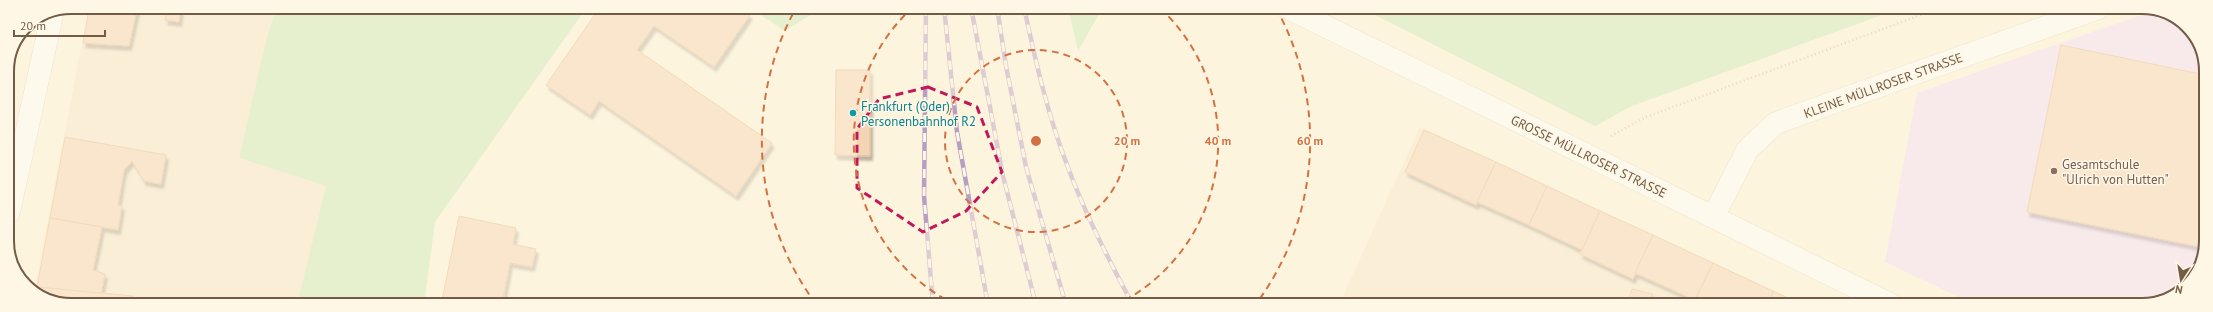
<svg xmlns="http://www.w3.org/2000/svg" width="2213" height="312" font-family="'PT Sans',sans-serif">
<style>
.residential{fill:#f5e7cc}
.education{fill:#f1dbf9}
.green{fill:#caeabd}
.building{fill:#f3d4b5;stroke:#e6bc95;filter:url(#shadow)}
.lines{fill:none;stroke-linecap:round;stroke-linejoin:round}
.minor-casing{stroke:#e1d0ba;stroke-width:23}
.path{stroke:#d7b899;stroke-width:2.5;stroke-dasharray:1 3;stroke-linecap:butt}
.minor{stroke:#fff;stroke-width:22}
.rail-casing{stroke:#b79ec5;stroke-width:4.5}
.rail{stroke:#fff7e5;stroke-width:3;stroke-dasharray:9;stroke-linecap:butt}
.marked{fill:none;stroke:#c2185b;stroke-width:3;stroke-dasharray:8 5;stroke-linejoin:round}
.ring{fill:none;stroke:#d47140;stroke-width:2;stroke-dasharray:7 5}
.culture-dot{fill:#0f9aa8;stroke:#fff7e5;stroke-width:1.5}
.education-dot{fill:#8d6e63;stroke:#fff7e5;stroke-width:1.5}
.labels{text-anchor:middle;stroke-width:3;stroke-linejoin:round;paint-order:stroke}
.street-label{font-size:13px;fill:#735b46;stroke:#fff7e5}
.culture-label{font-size:13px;fill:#0d838f;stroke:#fff7e5;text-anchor:start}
.education-label{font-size:13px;fill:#785e54;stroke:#fff7e5;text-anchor:start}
.rim{fill:none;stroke:#735b46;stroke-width:2}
.centre{fill:#d47140;stroke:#fff7e5;stroke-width:2}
.ring-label{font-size:12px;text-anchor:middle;font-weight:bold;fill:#d47140;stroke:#fff7e5;stroke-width:3;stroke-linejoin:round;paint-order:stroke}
</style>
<defs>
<filter id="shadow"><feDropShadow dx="2.5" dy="4.5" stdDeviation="1" flood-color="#0004"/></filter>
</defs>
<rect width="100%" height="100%" fill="#fdf4de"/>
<!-- residential -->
<g class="residential">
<path d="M89 7H277L267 36 239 158 326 186 297 305 63 304 34 292Z"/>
<path d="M1420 127 1804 305H1346L1344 294Z"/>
</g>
<!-- education -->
<path class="education" d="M2156 10 2184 23 2205 58V249L2184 289 2142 305H1976L1885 262 1917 93Z"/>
<!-- green -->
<g class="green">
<path d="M277 7H587L435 222 424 305H297L326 186 239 158 267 36Z"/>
<path d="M748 7H823L785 31Z"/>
<path d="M1068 7H1103L1078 51Z"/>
<path d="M1359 7H1904L1632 106 1595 126Z"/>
</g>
<!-- building -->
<g class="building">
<path d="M89 7H138L136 14 89 9Z"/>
<path d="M168 7H181L179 22 165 20Z"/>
<path d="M600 7H739L750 15 714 67 654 26 637 50 772 143 736 196 599 101 590 115 546 85Z"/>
<path d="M89 9 136 14 129 46 83 43Z"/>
<path d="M2061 45 2205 75V248L2027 212Z"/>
<path d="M836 70H870V156L835 155Z"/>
<path d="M1424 130 1496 162 1476 205 1405 172Z"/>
<path d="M65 137 166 155 161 184 144 181 132 161 124 170 118 205 122 206 118 230 50 218Z"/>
<path d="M1496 162 1547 186 1529 225 1477 202Z"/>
<path d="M1547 186 1600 211 1582 250 1529 225Z"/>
<path d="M1600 211 1653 235 1633 279 1580 254Z"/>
<path d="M459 216 516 228 513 244 536 249 532 267 510 263 502 305H441Z"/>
<path d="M50 218 102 227 93 270 105 274 101 294 37 287Z"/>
<path d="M1653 235 1713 263 1695 300 1635 273Z"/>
<path d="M1713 263 1773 291 1769 305H1705L1695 300Z"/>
<path d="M37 287 133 296 132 304H63L36 292Z"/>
<path d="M1632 289 1653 294 1650 305H1627Z"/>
<path d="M1773 291 1804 305H1769Z"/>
</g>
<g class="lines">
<defs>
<g id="minor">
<path d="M1286 7 1892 305"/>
<path d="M9 212 52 15"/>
<path d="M1713 217 1748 149 1776 123 2099 8"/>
</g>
</defs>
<!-- minor casing -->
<use href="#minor" class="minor-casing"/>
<!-- path -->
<path class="path" d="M1611 136 1646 117 1942 7"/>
<!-- minor -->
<use href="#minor" class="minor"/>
<defs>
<g id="rail">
<path d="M926 7 924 196 933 305"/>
<path d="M944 7 957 132 988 305"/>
<path d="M971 7 1003 176 1036 305"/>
<path d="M997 7 1006 66 1026 167 1066 305"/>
<path d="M1024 7C1035 59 1047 112 1066 162 1084 212 1108 259 1133 305"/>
</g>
</defs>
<!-- rail casing -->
<use href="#rail" class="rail-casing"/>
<!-- rail -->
<use href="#rail" class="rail"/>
</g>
<!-- marked area -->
<path d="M0 0H2213V312H0ZM928 87 977 107 1002 172 966 211 923 232 857 188V129L879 99Z" fill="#fdf4de" fill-opacity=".55" fill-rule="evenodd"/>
<path class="marked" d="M928 87 977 107 1002 172 966 211 923 232 857 188V129L879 99Z"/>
<!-- distance rings -->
<g class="ring">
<circle cx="1036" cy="141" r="91"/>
<path d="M956 305A182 182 0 0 1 912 8M1160 8A182 182 0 0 1 1116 305"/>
<path d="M816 304A274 274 0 0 1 796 8M1276 8A274 274 0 0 1 1256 304"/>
</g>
<!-- markers -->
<circle class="culture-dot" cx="853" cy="113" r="4"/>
<circle class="education-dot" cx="2054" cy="171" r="4"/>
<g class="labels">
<!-- street labels -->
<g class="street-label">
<text transform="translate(1883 85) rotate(-20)" y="5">KLEINE MÜLLROSER STRASSE</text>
<text transform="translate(1589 156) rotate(26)" y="5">GROSSE MÜLLROSER STRASSE</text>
</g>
<!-- culture labels -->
<g class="culture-label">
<text x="861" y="111">Frankfurt (Oder)<tspan x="861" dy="15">Personenbahnhof R2</tspan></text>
</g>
<!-- education labels -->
<g class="education-label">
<text x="2062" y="169">Gesamtschule<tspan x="2062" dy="15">"Ulrich von Hutten"</tspan></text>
</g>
</g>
<!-- crop -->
<path d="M0 0H2213V312H0ZM71 14H2142A57 57 0 0 1 2199 71V241A57 57 0 0 1 2142 298H71A57 57 0 0 1 14 241V71A57 57 0 0 1 71 14Z" fill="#fff7e5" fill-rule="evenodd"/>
<path class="rim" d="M71 14H2142A57 57 0 0 1 2199 71V241A57 57 0 0 1 2142 298H71A57 57 0 0 1 14 241V71A57 57 0 0 1 71 14Z"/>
<circle cx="1036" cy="141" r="6" class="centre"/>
<g class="ring-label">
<text x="1127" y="145">20 m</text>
<text x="1218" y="145">40 m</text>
<text x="1310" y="145">60 m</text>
</g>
<!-- north arrow -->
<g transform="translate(2181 280) rotate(192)" stroke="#fff7e5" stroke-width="3" paint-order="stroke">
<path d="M0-3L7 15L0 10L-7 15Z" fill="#735b46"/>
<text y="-6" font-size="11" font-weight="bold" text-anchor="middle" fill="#735b46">N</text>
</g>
<!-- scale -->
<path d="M14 30v6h91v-6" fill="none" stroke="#735b46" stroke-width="2"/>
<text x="20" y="30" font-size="12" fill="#735b46" stroke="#fff7e5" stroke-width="3" paint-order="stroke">20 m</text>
</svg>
